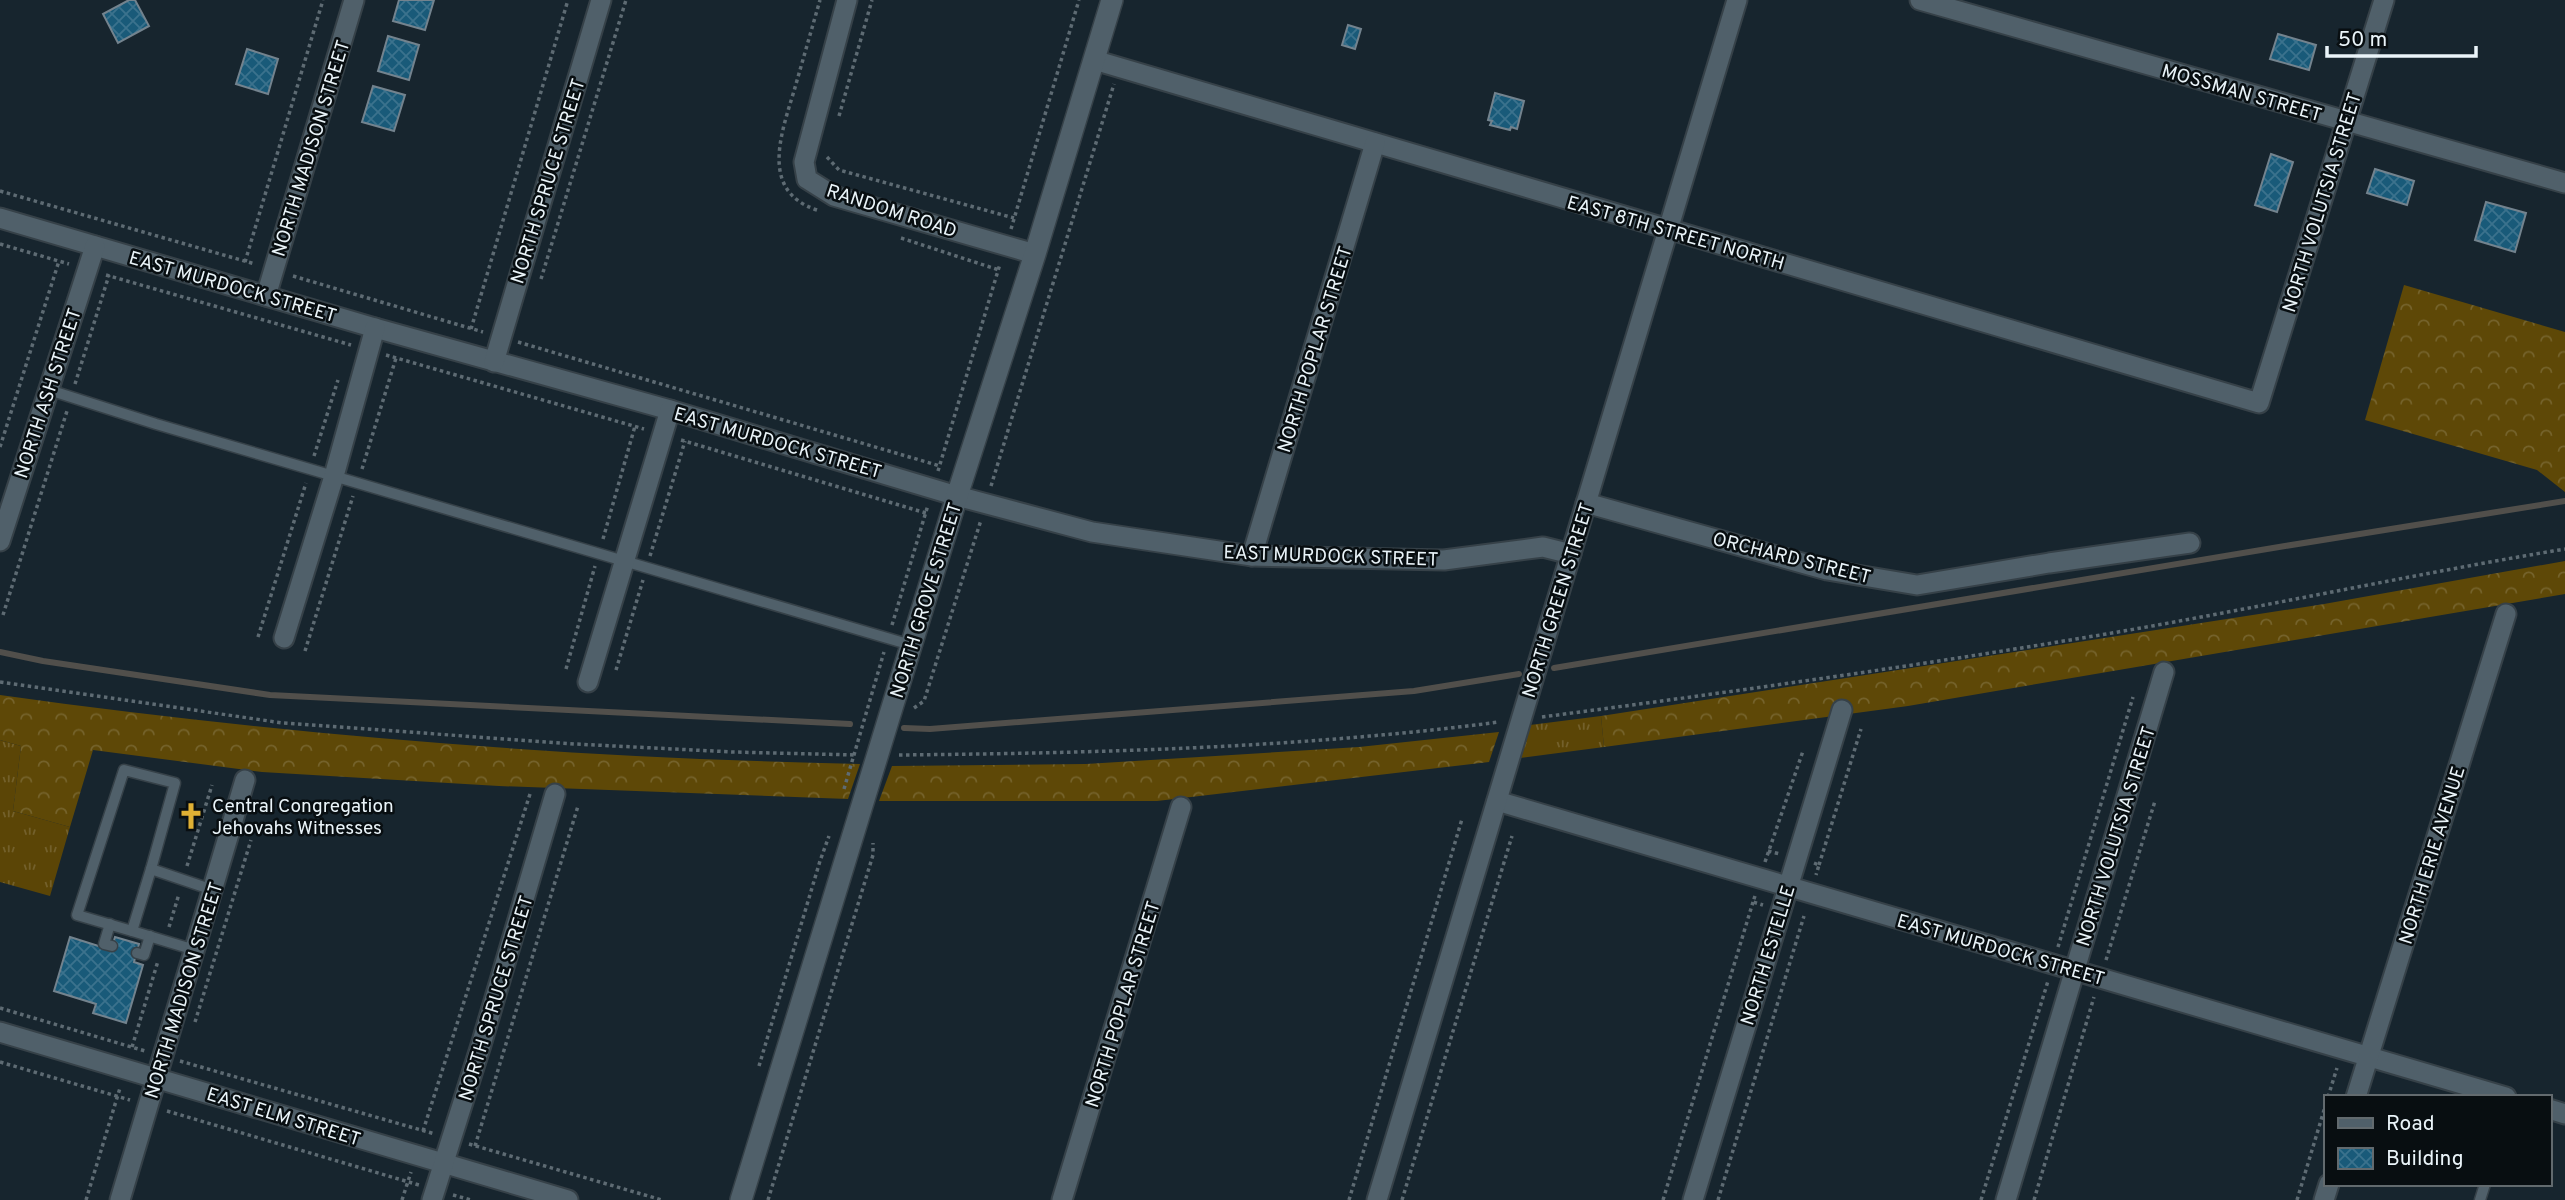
<svg xmlns="http://www.w3.org/2000/svg" width="2565" height="1200" font-family="Overpass,sans-serif">
<style>
.grass{fill:url(#grass-tufts)}
.forest{fill:url(#forest-crowns)}
.lines{fill:none;stroke-linecap:round;stroke-linejoin:round}
.stream{stroke:#514f4b;stroke-width:6}
.building{fill:url(#building-cross-hatch);stroke:#73838e;stroke-width:2}
.lane-casing{stroke:#364148;stroke-width:13}
.street-casing{stroke:#364148;stroke-width:23}
.secondary-casing{stroke:#364148;stroke-width:24}
.path{stroke:#5e6b73;stroke-width:3.5;stroke-dasharray:3.5 3.5;stroke-linecap:butt}
.lane{stroke:#50606a;stroke-width:10}
.street{stroke:#50606a;stroke-width:19}
.secondary{stroke:#50606a;stroke-width:21}
.labels{text-anchor:middle;stroke-width:5;stroke-linejoin:round;paint-order:stroke}
.street-label{font-size:19px;fill:#eaf4f9;stroke:#080e11}
.poi-label{font-size:19px;fill:#eaf4f9;stroke:#080e11;text-anchor:start}
</style>
<defs>
<pattern id="grass-tufts" width="24" height="20" patternUnits="userSpaceOnUse" patternTransform="scale(1.75)"><rect width="24" height="20" fill="#5b4506"/><path d="M3 7l-1-3M5 7V3M7 7l1-3M15 17l-1-3M17 17v-4M19 17l1-3" fill="none" stroke="#73602b"/></pattern>
<pattern id="forest-crowns" width="20" height="18" patternUnits="userSpaceOnUse" patternTransform="scale(1.75)"><rect width="20" height="18" fill="#5e4807"/><path d="M2 6a3 3 0 1 1 6 0M12 15a3 3 0 1 1 6 0" fill="none" stroke="#75632c"/></pattern>
<pattern id="building-cross-hatch" width="8" height="8" patternUnits="userSpaceOnUse" patternTransform="scale(1.75)"><rect width="8" height="8" fill="#195a79"/><path d="M0 0l8 8M0 8l8-8" fill="none" stroke="#3b728d"/></pattern>
</defs>
<rect width="100%" height="100%" fill="#17252e"/>
<!-- grass -->
<g class="grass">
<path d="M1601 716 1604 747 1520 758 1530 725Z"/>
<path d="M0 740 21 746 13 811 70 827 50 896 0 882Z"/>
</g>
<!-- forest -->
<g class="forest">
<path d="M2404 285 2565 332V492L2537 470 2365 420Z"/>
<path d="M2565 561V594L1908 706 1604 747 1601 716 2324 604Z"/>
<path d="M0 695C285 735 572 758 860 764L848 799 499 786 262 772 93 750 70 827 13 811 21 746 0 740Z"/>
<path d="M1499 732 1489 762 1157 801H879L892 766 1086 764 1359 747Z"/>
</g>
<g class="lines">
<!-- stream -->
<g class="stream">
<path d="M0 652 43 661 270 695 850 724"/>
<path d="M1554 668 2285 546 2565 501"/>
<path d="M904 728 930 729 1414 691 1519 674"/>
</g>
</g>
<!-- building -->
<g class="building">
<path d="M129 0H135L149 26 118 43 103 14Z"/>
<path d="M399 0H434L425 30 393 21Z"/>
<path d="M1348 25 1361 29 1355 49 1342 45Z"/>
<path d="M2278 34 2316 45 2309 70 2270 59Z"/>
<path d="M388 36 419 45 409 80 378 71Z"/>
<path d="M247 49 278 59 268 94 236 84Z"/>
<path d="M373 86 405 95 394 131 362 122Z"/>
<path d="M1495 93 1524 101 1517 129 1511 127 1510 130 1490 125 1492 121 1488 120Z"/>
<path d="M2271 154 2293 162 2277 212 2255 205Z"/>
<path d="M2375 169 2414 181 2407 205 2367 193Z"/>
<path d="M2486 202 2526 213 2515 252 2475 240Z"/>
<path d="M70 937 111 950 115 937 139 944 134 962 143 965 126 1023 93 1013 96 1004 54 991Z"/>
</g>
<g class="lines">
<defs>
<g id="lane">
<path d="M49 390 156 424 911 645"/>
<path d="M110 924 104 944 112 946"/>
<path d="M132 931 77 915 124 770 175 783 151 869"/>
<path d="M195 950 132 931 151 869 213 890"/>
<path d="M137 953 144 955 150 936"/>
<path d="M2480 1200 2485 1184"/>
</g>
<g id="street">
<path d="M847 0 804 162 807 179 834 196 1035 254"/>
<path d="M1920 0 2565 183"/>
<path d="M1094 60 2259 403 2384 0"/>
<path d="M0 218 375 328 670 410 957 496 1092 532 1252 556 1444 560 1543 547 1571 554"/>
<path d="M266 296 354 0"/>
<path d="M494 362 601 0"/>
<path d="M1586 503 1827 570 1917 585 2049 563 2190 543"/>
<path d="M0 541 95 246"/>
<path d="M1252 556 1375 143"/>
<path d="M284 638 334 476 375 328"/>
<path d="M588 682 670 410"/>
<path d="M1497 801 2506 1097"/>
<path d="M0 1032 568 1200"/>
<path d="M2356 1097 2506 614"/>
<path d="M2549 1109 2565 1114"/>
<path d="M120 1200 245 780"/>
<path d="M432 1200 481 1045 555 794"/>
<path d="M1062 1200 1181 807"/>
<path d="M1377 1200 1737 0"/>
<path d="M1693 1200 1842 710"/>
<path d="M2006 1200 2164 672"/>
<path d="M2324 1200 2329 1184"/>
</g>
<path id="secondary" d="M741 1200 957 496 1035 254 1112 0"/>
</defs>
<!-- lane casing -->
<use href="#lane" class="lane-casing"/>
<!-- street casing -->
<use href="#street" class="street-casing"/>
<!-- secondary casing -->
<use href="#secondary" class="secondary-casing"/>
<!-- path -->
<g class="path">
<path d="M839 116 872 0"/>
<path d="M827 157 839 170 1014 218"/>
<path d="M0 191 255 264"/>
<path d="M817 210C756 190 784 127 796 84 804 56 812 28 820 0"/>
<path d="M1011 229 1079 0"/>
<path d="M901 238 999 270"/>
<path d="M0 244 69 264"/>
<path d="M245 262 323 0"/>
<path d="M106 275 351 345"/>
<path d="M293 276 483 332"/>
<path d="M541 279 626 0"/>
<path d="M471 329 568 0"/>
<path d="M518 342 940 466"/>
<path d="M386 355 644 429"/>
<path d="M75 384 109 275"/>
<path d="M681 440 926 513"/>
<path d="M0 447 59 261"/>
<path d="M314 456 338 380"/>
<path d="M362 469 396 358"/>
<path d="M938 471 1000 264"/>
<path d="M991 486 1114 84"/>
<path d="M603 539 635 426"/>
<path d="M650 556 685 441"/>
<path d="M3 615 67 411"/>
<path d="M892 625 928 505"/>
<path d="M258 637 306 483"/>
<path d="M305 651 353 496"/>
<path d="M566 669 595 566"/>
<path d="M616 670 643 580"/>
<path d="M0 682 283 723 575 744 733 752 856 755"/>
<path d="M914 708 924 701 981 520"/>
<path d="M1542 717C1732 692 1923 665 2112 633 2264 607 2414 574 2565 549"/>
<path d="M899 755C1099 753 1300 748 1499 722"/>
<path d="M844 789 884 652"/>
<path d="M1768 851 1780 854"/>
<path d="M1765 862 1803 751"/>
<path d="M1814 863 1819 865 1816 875"/>
<path d="M1819 865 1861 729"/>
<path d="M187 866 212 785"/>
<path d="M1755 896 1753 902 1763 905"/>
<path d="M169 927 179 894"/>
<path d="M2058 947 2133 697"/>
<path d="M2106 960 2155 801"/>
<path d="M0 1008 145 1051"/>
<path d="M195 1022 251 840"/>
<path d="M132 1047 158 961"/>
<path d="M180 1061 435 1134"/>
<path d="M0 1062 130 1100"/>
<path d="M759 1066 820 861 829 836"/>
<path d="M2328 1097 2337 1068"/>
<path d="M167 1111 419 1185"/>
<path d="M423 1131 530 794"/>
<path d="M469 1144 662 1200"/>
<path d="M475 1146 578 806"/>
<path d="M453 1195 471 1200"/>
<path d="M86 1200 120 1088"/>
<path d="M402 1200 411 1172"/>
<path d="M768 1200 873 855V843"/>
<path d="M1349 1200 1462 819"/>
<path d="M1402 1200 1512 836"/>
<path d="M1663 1200 1753 902"/>
<path d="M1718 1200 1804 916"/>
<path d="M1981 1200 2048 981"/>
<path d="M2034 1200 2094 997"/>
<path d="M2297 1200 2325 1107"/>
</g>
<!-- lane -->
<use href="#lane" class="lane"/>
<!-- street -->
<use href="#street" class="street"/>
<!-- secondary -->
<use href="#secondary" class="secondary"/>
</g>
<!-- icons -->
<defs>
<symbol id="church-bare" viewBox="-9 -9 18 18"><path d="M-1.2-6h2.4v3.5h3.3v2.4h-3.3V6h-2.4V-.1h-3.3v-2.4h3.3Z" fill="#dfb034" stroke="#080e11" stroke-width="2.5" paint-order="stroke"/></symbol>
</defs>
<g fill-rule="evenodd">
<use href="#church-bare" x="172" y="797" width="38" height="38"/>
</g>
<g class="labels">
<!-- street labels -->
<g class="street-label">
<text transform="translate(2242 92) rotate(16)" y="7">MOSSMAN STREET</text>
<text transform="translate(310 148) rotate(-73)" y="7">NORTH MADISON STREET</text>
<text transform="translate(547 181) rotate(-73)" y="7">NORTH SPRUCE STREET</text>
<text transform="translate(2321 202) rotate(-73)" y="7">NORTH VOLUTSIA STREET</text>
<text transform="translate(892 210) rotate(18)" y="7">RANDOM ROAD</text>
<text transform="translate(1676 232) rotate(16)" y="7">EAST 8TH STREET NORTH</text>
<text transform="translate(233 286) rotate(16)" y="7">EAST MURDOCK STREET</text>
<text transform="translate(1314 349) rotate(-73)" y="7">NORTH POPLAR STREET</text>
<text transform="translate(47 393) rotate(-72)" y="7">NORTH ASH STREET</text>
<text transform="translate(778 442) rotate(16)" y="7">EAST MURDOCK STREET</text>
<text transform="translate(1331 555) rotate(2)" y="7">EAST MURDOCK STREET</text>
<text transform="translate(1792 557) rotate(14)" y="7">ORCHARD STREET</text>
<text transform="translate(925 600) rotate(-73)" y="7">NORTH GROVE STREET</text>
<text transform="translate(1557 600) rotate(-73)" y="7">NORTH GREEN STREET</text>
<text transform="translate(2115 836) rotate(-73)" y="7">NORTH VOLUTSIA STREET</text>
<text transform="translate(2431 855) rotate(-73)" y="7">NORTH ERIE AVENUE</text>
<text transform="translate(2001 949) rotate(16)" y="7">EAST MURDOCK STREET</text>
<text transform="translate(1767 955) rotate(-73)" y="7">NORTH ESTELLE</text>
<text transform="translate(183 990) rotate(-73)" y="7">NORTH MADISON STREET</text>
<text transform="translate(495 998) rotate(-73)" y="7">NORTH SPRUCE STREET</text>
<text transform="translate(1122 1004) rotate(-73)" y="7">NORTH POPLAR STREET</text>
<text transform="translate(284 1116) rotate(17)" y="7">EAST ELM STREET</text>
</g>
<!-- poi labels -->
<g class="poi-label">
<text x="212" y="812">Central Congregation<tspan x="212" dy="22">Jehovahs Witnesses</tspan></text>
</g>
</g>
<!-- legend -->
<rect x="2324" y="1095" width="228" height="91" fill="#080e11" stroke="#626a6e" stroke-width="2"/>
<rect x="2338" y="1118" width="35" height="10" fill="#50606a" stroke="#626a6e" stroke-width="2"/>
<text x="2386" y="1130" font-size="21" fill="#eaf4f9">Road</text>
<rect x="2338" y="1148" width="35" height="21" fill="url(#building-cross-hatch)" stroke="#626a6e" stroke-width="2"/>
<text x="2386" y="1165" font-size="21" fill="#eaf4f9">Building</text>
<!-- scale -->
<path d="M2327 46v10h149v-10" fill="none" stroke="#eaf4f9" stroke-width="3.5"/>
<text x="2338" y="46" font-size="21" fill="#eaf4f9" stroke="#080e11" stroke-width="5" paint-order="stroke">50 m</text>
</svg>
